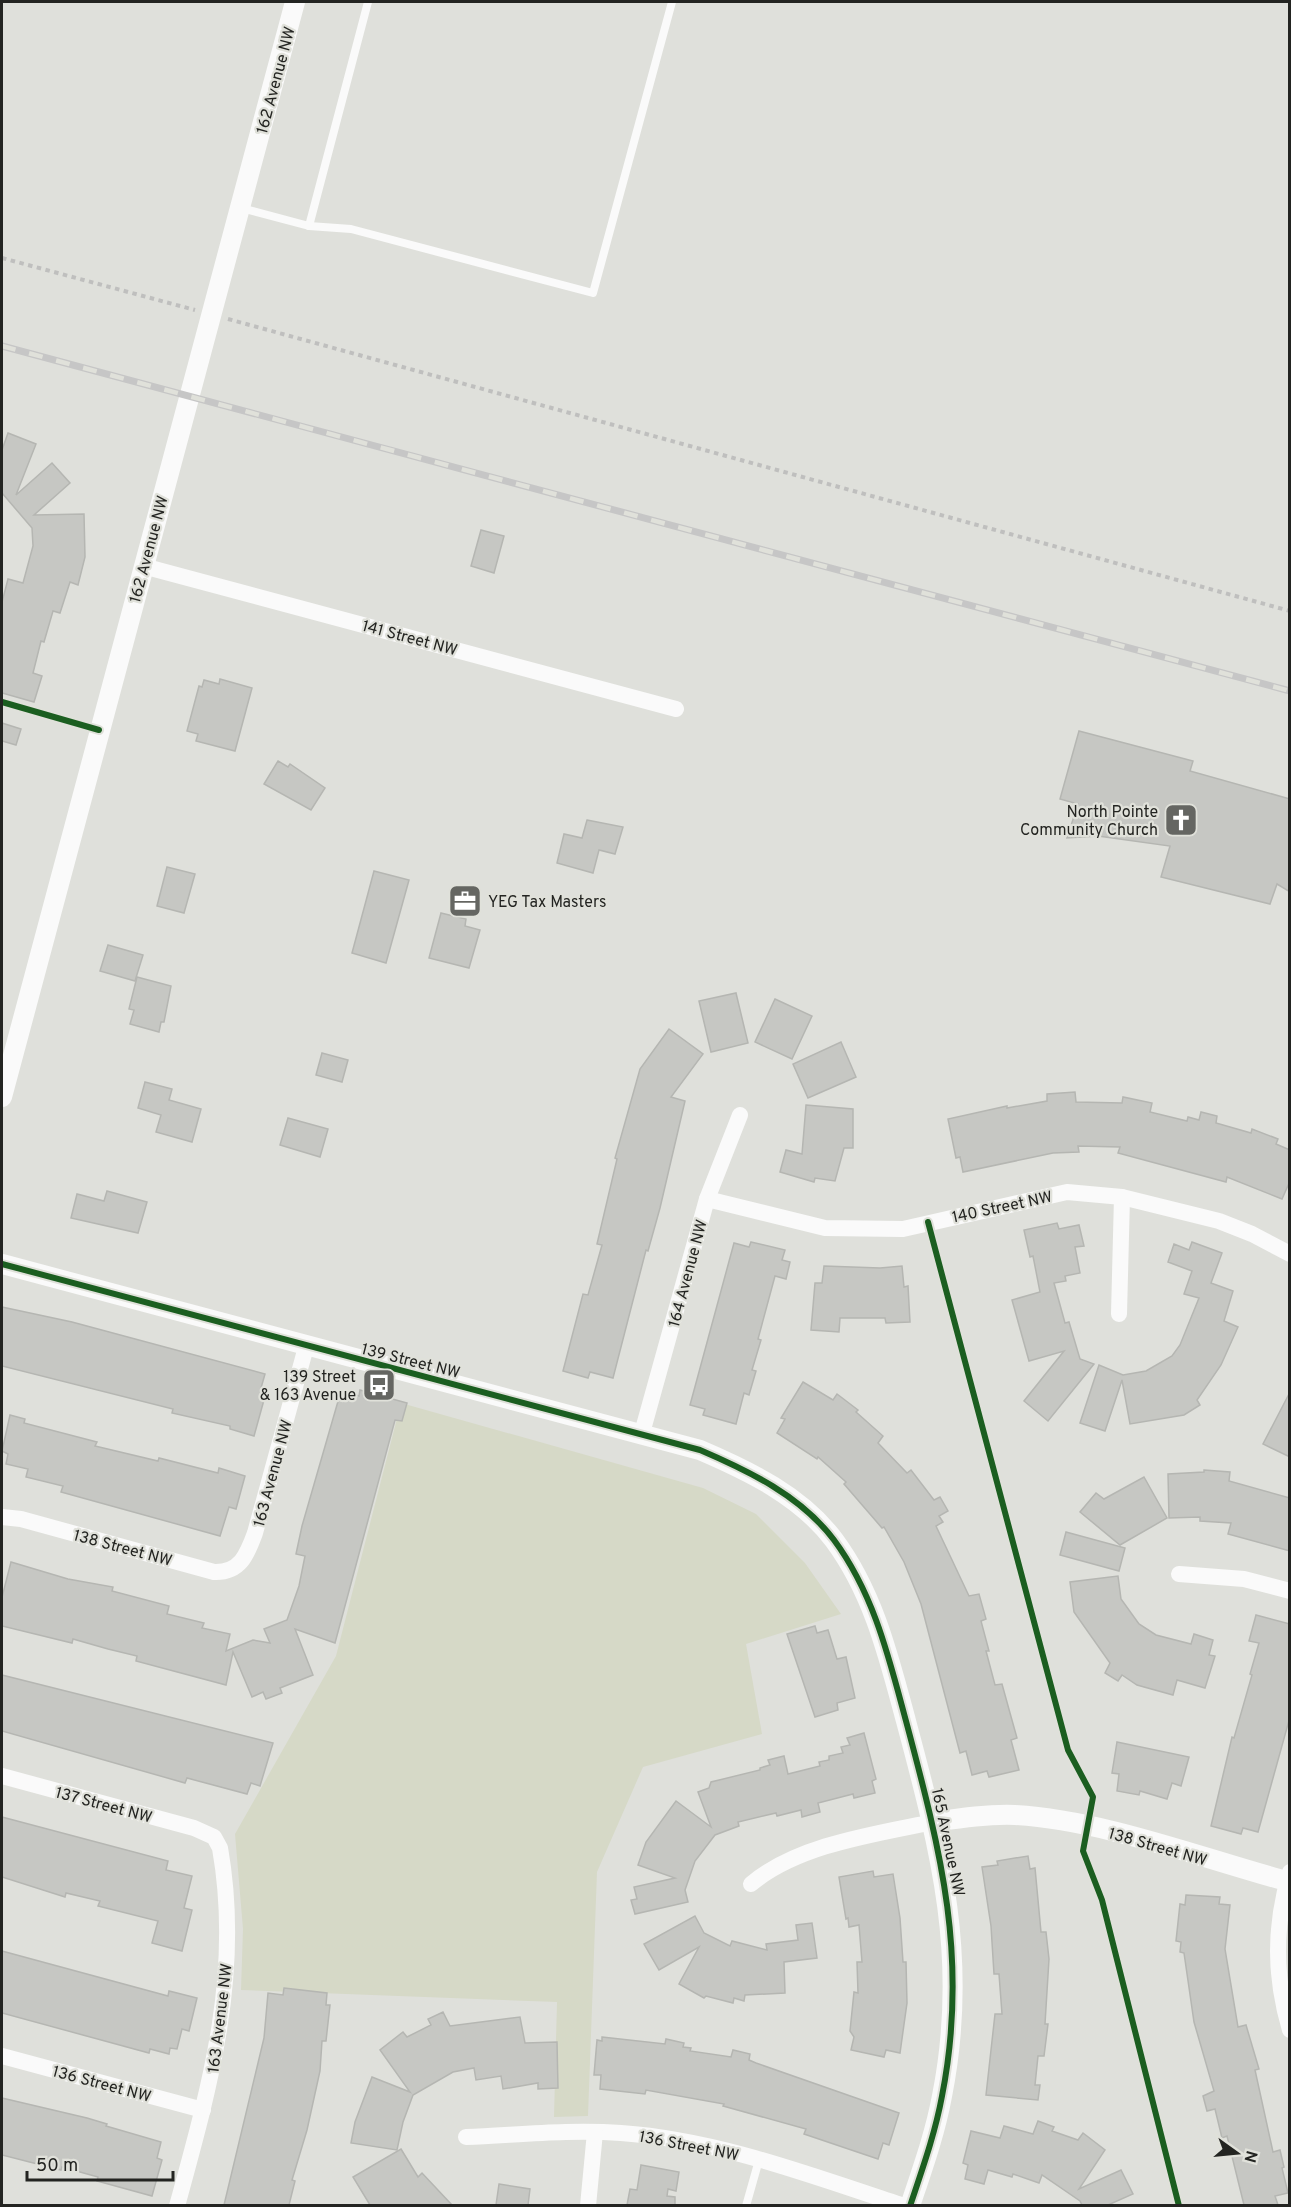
<svg xmlns="http://www.w3.org/2000/svg" width="1291" height="2207" font-family="Overpass,sans-serif">
<style>
.green{fill:#d6d9c7}
.building{fill:#c6c7c3;stroke:#b5b6b2;stroke-width:1.5}
.lines{fill:none;stroke-linecap:round;stroke-linejoin:round}
.path{stroke:#bfbfbe;stroke-width:4;stroke-dasharray:4.5 4.5;stroke-linecap:butt}
.service{stroke:#fafafa;stroke-width:8}
.minor{stroke:#fafafa;stroke-width:16}
.tertiary{stroke:#fafafa;stroke-width:20}
.rail-casing{stroke:#c6c6c6;stroke-width:7}
.rail{stroke:#e0e1da;stroke-width:4.5;stroke-dasharray:14;stroke-linecap:butt}
.cycleway-casing{stroke:#e0e1da;stroke-width:10}
.cycleway{stroke:#1b5e20;stroke-width:6}
.labels{text-anchor:middle;stroke-width:4.5;stroke-linejoin:round;paint-order:stroke}
.street-label{font-size:16px;fill:#232421;stroke:#e0e1da}
.poi-label{font-size:16px;fill:#232421;stroke:#e0e1da;text-anchor:end}
</style>
<rect width="100%" height="100%" fill="#dfe0db"/>
<!-- green -->
<path class="green" d="M401 1403 703 1488 756 1514 805 1563 841 1614 746 1644 762 1734 643 1767 597 1872 588 2116 554 2117 557 2002 241 1990 243 1929 235 1834 336 1656Z"/>
<!-- building -->
<g class="building">
<path d="M8 433 36 444 16 495 52 463 70 483 34 515 84 514 85 557 78 585 70 582 60 613 53 611 44 642 41 641 33 673 42 676 34 702 2 693V602L8 579 23 583 33 546 32 528 2 493V450Z"/>
<path d="M481 530 504 536 494 573 471 566Z"/>
<path d="M220 679 252 688 235 751 196 741 198 734 187 731 199 686 202 687 204 680 219 684Z"/>
<path d="M2 723 21 729 16 745 2 741Z"/>
<path d="M1079 731 1193 761 1190 771 1290 799V892L1277 884 1270 904 1161 877 1170 846 1098 836 1067 838 1078 804 1060 799Z"/>
<path d="M278 761 288 767 290 764 325 788 311 810 264 784Z"/>
<path d="M587 820 623 827 615 854 599 850 593 873 557 863 564 834 582 838Z"/>
<path d="M167 867 195 874 184 913 157 906Z"/>
<path d="M374 871 409 880 386 963 352 953Z"/>
<path d="M441 913 466 919 465 926 480 930 469 968 429 958Z"/>
<path d="M108 945 143 955 135 981 100 971Z"/>
<path d="M137 977 171 986 164 1022H161L159 1032 130 1024 134 1010 129 1009Z"/>
<path d="M736 993 748 1043 711 1052 699 1001Z"/>
<path d="M775 999 812 1016 792 1059 755 1042Z"/>
<path d="M669 1029 703 1054 671 1097 685 1101 660 1208 648 1251 646 1250 613 1378 590 1372 588 1378 563 1371 583 1294 588 1295 602 1245 597 1244 617 1159 615 1158 640 1069Z"/>
<path d="M841 1042 856 1077 808 1098 793 1064Z"/>
<path d="M322 1053 348 1060 342 1082 316 1075Z"/>
<path d="M145 1082 172 1089 169 1100 201 1109 192 1142 156 1132 161 1115 138 1108Z"/>
<path d="M1075 1092 1076 1102 1122 1103 1123 1097 1152 1103 1150 1112 1187 1121 1188 1117 1199 1120 1201 1112 1217 1116 1216 1123 1251 1133 1252 1129 1278 1139 1276 1144 1290 1150V1181L1282 1199 1227 1177 1226 1182 1118 1153 1120 1147 1078 1146 1079 1152 1053 1153 963 1172 960 1157 956 1158 948 1119 1007 1106V1108L1047 1101V1094Z"/>
<path d="M806 1105 853 1109V1148H844L835 1181 815 1178 814 1182 780 1172 786 1150 802 1154Z"/>
<path d="M288 1118 328 1129 320 1157 280 1145Z"/>
<path d="M107 1191 147 1202 138 1233 71 1218 77 1194 104 1201Z"/>
<path d="M1057 1223 1059 1229 1079 1225 1084 1246 1075 1247 1080 1273 1065 1276 1066 1281 1054 1283 1065 1323 1069 1322 1080 1359 1094 1364 1048 1421 1024 1401 1064 1351 1029 1361 1012 1300 1040 1292 1033 1256 1030 1257 1024 1230Z"/>
<path d="M751 1242 785 1250 782 1260 790 1262 786 1279 775 1276 758 1339 761 1340 752 1370 756 1371 749 1395 744 1393 736 1424 703 1415 705 1409 690 1405 734 1243 749 1247Z"/>
<path d="M1192 1242 1222 1253 1211 1283 1233 1291 1224 1321 1238 1327 1221 1365 1197 1400 1200 1405 1184 1415 1130 1424 1122 1380 1105 1431 1080 1423 1099 1365 1123 1375 1146 1371 1172 1356 1180 1345 1199 1298 1184 1294 1192 1271 1168 1262 1174 1244 1189 1250Z"/>
<path d="M824 1266 880 1268 902 1266 904 1287 908 1286 910 1322 886 1323 885 1318H840L839 1332 811 1330 815 1283H822Z"/>
<path d="M2 1307 72 1322 265 1374 261 1388 267 1389 254 1436 230 1429V1426L172 1413 173 1409 2 1366Z"/>
<path d="M803 1382 833 1400 837 1394 858 1410 856 1412 883 1436 878 1443 907 1473 911 1470 934 1500 940 1497 948 1511 939 1516 943 1522 936 1526 969 1596 979 1594 986 1619 981 1621 989 1651H986L995 1685 1002 1684 1010 1713 1017 1738 1011 1740 1019 1770 989 1777 987 1771 972 1775 966 1751 960 1753 921 1604 904 1562 884 1527 882 1528 844 1484 846 1482 818 1457 817 1459 777 1433 785 1419 781 1418Z"/>
<path d="M360 1390 407 1403 402 1421 395 1420 335 1643 295 1629 313 1675 280 1688 282 1693 266 1699 263 1692 252 1697 233 1652 226 1685 136 1661 137 1656 108 1649 73 1639 72 1643 2 1626V1597L11 1562 68 1579 113 1587 112 1591 169 1606 167 1614 204 1623 202 1628 230 1634 226 1651 253 1640 270 1643 264 1629 287 1620 299 1586 305 1556 296 1554 302 1526 341 1391 359 1396Z"/>
<path d="M1290 1392V1457L1263 1444Z"/>
<path d="M10 1415 25 1419 24 1423 97 1442 95 1446 158 1461 159 1458 218 1473 219 1468 245 1476 236 1509 229 1507 220 1536 61 1492 63 1486 26 1477 28 1469 6 1464 8 1454 2 1451Z"/>
<path d="M1204 1470 1230 1472 1229 1481 1290 1498V1551L1228 1534 1231 1523 1200 1521V1517L1169 1518 1168 1474 1204 1472Z"/>
<path d="M1144 1477 1167 1518 1120 1545 1080 1512 1096 1493 1104 1499Z"/>
<path d="M1066 1532 1125 1548 1119 1571 1060 1555Z"/>
<path d="M1118 1576 1121 1599 1139 1624 1156 1635 1191 1644 1194 1634 1213 1640 1209 1655 1215 1656 1205 1688 1177 1680 1173 1695 1137 1685 1122 1675 1118 1681 1105 1673 1110 1663 1074 1612 1070 1582Z"/>
<path d="M1256 1615 1290 1624V1717L1258 1832 1243 1828 1241 1834 1211 1826 1232 1737 1234 1738 1252 1675 1250 1674 1259 1643 1249 1641Z"/>
<path d="M815 1626 817 1633 828 1630 837 1659 846 1657 855 1698 837 1703 838 1710 815 1717 787 1634Z"/>
<path d="M2 1675 273 1743 260 1786 251 1783 247 1794 187 1778 185 1783 2 1731Z"/>
<path d="M864 1733 876 1779 872 1781 875 1793 854 1798 853 1794 818 1803 820 1812 802 1817 801 1810 777 1816 776 1813 738 1822 739 1826 715 1835 695 1861 685 1890 688 1902 635 1914 631 1900 637 1899 634 1887 675 1878 638 1865 646 1842 676 1801 711 1827 698 1792 709 1788 711 1782 760 1770V1768L770 1765 768 1760 784 1756 788 1774 820 1766 819 1762 829 1760V1756L843 1753 841 1747 850 1745 847 1738Z"/>
<path d="M1117 1742 1189 1757 1181 1786 1172 1783 1167 1799 1140 1791 1139 1795 1117 1791 1119 1774 1112 1773Z"/>
<path d="M2 1817 168 1861 166 1870 192 1876 184 1908 192 1910 182 1951 152 1943 158 1921 98 1906 100 1901 66 1893 65 1897 2 1877Z"/>
<path d="M1028 1856 1030 1869 1035 1868 1041 1932H1046L1049 1959 1045 2024H1048L1044 2056H1038L1035 2085H1040L1038 2100 986 2095 995 2014H1002L999 1974H994L991 1926 982 1867 998 1865 997 1861Z"/>
<path d="M873 1871 874 1877 893 1874 900 1918 903 1962H906L907 2003 900 2053 886 2050 884 2057 851 2050 854 2037 850 2031 854 1992 858 1993 857 1962H862L859 1925 849 1927 848 1918 846 1919 839 1877Z"/>
<path d="M1186 1895 1220 1897 1219 1904 1230 1905 1225 1949 1238 2027 1246 2025 1259 2069 1255 2070 1273 2152 1280 2150 1284 2167 1282 2168 1288 2193 1275 2196 1278 2205H1244L1227 2136 1222 2138 1215 2109 1207 2111 1203 2096 1214 2091 1194 2022 1184 1953 1180 1952 1181 1942 1176 1941 1180 1904 1185 1905Z"/>
<path d="M695 1916 704 1933 730 1946 732 1941 767 1950 766 1944 798 1940 796 1925 812 1923 817 1958 784 1962 785 1993 745 1995 744 2001 734 1998 733 2003 706 1996 704 1998 679 1984 699 1947 659 1970 644 1944Z"/>
<path d="M2 1951 168 1996 169 1991 197 1998 189 2031 182 2029 177 2049 170 2048 169 2054 150 2049 149 2053 2 2013Z"/>
<path d="M284 1988 327 1993 326 2005H330L326 2041H322L320 2071 307 2130 292 2180 295 2181 289 2205H224L264 2038 268 1993 283 1995Z"/>
<path d="M443 2012 450 2026 520 2017 525 2043 557 2042 558 2088 538 2089V2083L503 2089 501 2076 476 2080 474 2068 453 2072 413 2095 403 2122 397 2150 351 2143 355 2122 372 2077 410 2092 380 2050 403 2032 407 2037 431 2025 428 2019Z"/>
<path d="M602 2037 665 2044 666 2039 684 2043 683 2047 691 2048 690 2051 731 2057 733 2050 750 2054 749 2060 756 2063 899 2113 889 2145 883 2143 878 2159 804 2134 806 2129 723 2106 724 2104 646 2090 645 2094 600 2089 601 2075H594L597 2040 602 2041Z"/>
<path d="M2 2098 87 2118 107 2124 106 2126 161 2142 157 2158 162 2160 152 2196 97 2181 98 2177 62 2167 61 2170 2 2155Z"/>
<path d="M1038 2121 1054 2127 1052 2131 1078 2140 1083 2133 1105 2150 1079 2189 1121 2170 1133 2194 1108 2205H1082L1080 2201 1042 2175 1039 2183 1013 2174 1012 2177 988 2170 984 2184 965 2179 968 2165 963 2163 971 2131 1000 2138 1004 2126 1033 2134Z"/>
<path d="M401 2149 418 2177 422 2173 452 2205H370L353 2177Z"/>
<path d="M641 2165 679 2172 676 2191 668 2189 667 2196 675 2197V2205H627L630 2189 637 2190Z"/>
<path d="M499 2184 530 2189 528 2205H496Z"/>
</g>
<g class="lines">
<!-- path -->
<g class="path">
<path d="M2 258 195 310"/>
<path d="M228 319 1290 611"/>
</g>
<!-- service -->
<g class="service">
<path d="M241 208 309 226 368 2"/>
<path d="M309 226 351 229 593 293 672 2"/>
<path d="M746 2206 759 2160"/>
</g>
<!-- minor -->
<g class="minor">
<path d="M143 566 676 709"/>
<path d="M707 1199 825 1228 903 1229 1067 1192 1122 1197 1219 1221 1252 1234 1290 1254"/>
<path d="M1119 1314 1122 1197"/>
<path d="M642 1433 707 1199 740 1115"/>
<path d="M2 1517 21 1519 214 1572C240 1573 247 1555 255 1533L306 1347"/>
<path d="M1179 1574 1244 1579 1290 1591"/>
<path d="M2 1776 194 1828 214 1837 220 1848C242 1973 210 2086 177 2206"/>
<path d="M1290 1872C1274 1926 1274 1976 1290 2030"/>
<path d="M751 1884C797 1845 875 1834 933 1822"/>
<path d="M2 2056 203 2110"/>
<path d="M466 2137C517 2135 570 2129 621 2133 719 2140 812 2176 904 2206"/>
<path d="M588 2206 595 2132"/>
</g>
<!-- tertiary -->
<g class="tertiary">
<path d="M2 1097 295 2"/>
<path d="M2 1264 700 1450C749 1471 801 1496 834 1540 874 1594 889 1658 906 1721 941 1852 969 1960 942 2096 935 2134 922 2170 910 2206"/>
<path d="M933 1822C961 1818 988 1814 1015 1815 1103 1820 1204 1859 1290 1882"/>
</g>
<defs>
<path id="rail" d="M2 346 1290 691"/>
</defs>
<!-- rail casing -->
<use href="#rail" class="rail-casing"/>
<!-- rail -->
<use href="#rail" class="rail"/>
<defs>
<g id="cycleway">
<path d="M2 702 99 730"/>
<path d="M928 1222 1068 1750 1093 1797 1083 1851 1102 1900 1179 2206"/>
<path d="M2 1264 700 1450C749 1471 801 1496 834 1540 874 1594 889 1658 906 1721 941 1852 969 1960 942 2096 935 2134 922 2170 910 2206"/>
</g>
</defs>
<!-- cycleway casing -->
<use href="#cycleway" class="cycleway-casing"/>
<!-- cycleway -->
<use href="#cycleway" class="cycleway"/>
</g>
<!-- icons -->
<defs>
<symbol id="church-square" viewBox="-11 -11 22 22"><rect x="-9" y="-9" width="18" height="18" rx="4" fill="#656662" stroke="#e0e1da"/><path d="M-1.2-6h2.4v3.5h3.3v2.4h-3.3V6h-2.4V-.1h-3.3v-2.4h3.3Z" fill="#fff"/></symbol>
<symbol id="office-square" viewBox="-11 -11 22 22"><rect x="-9" y="-9" width="18" height="18" rx="4" fill="#656662" stroke="#e0e1da"/><path d="M-6-3h4V-5.5h4V-3h4V5H-6ZM-1-4.5V-3h2v-1.5ZM-6 0V1H6V0Z" fill="#fff"/></symbol>
<symbol id="bus-square" viewBox="-11 -11 22 22"><rect x="-9" y="-9" width="18" height="18" rx="4" fill="#656662" stroke="#e0e1da"/><path d="M-5-6H5V4H4V6H2V4H-2V6H-4V4H-5ZM-3.5-4V0h7V-4ZM-3.5 1.2v1.5H-2V1.2ZM2 1.2v1.5H3.5V1.2Z" fill="#fff"/></symbol>
</defs>
<g fill-rule="evenodd">
<use href="#church-square" x="1162" y="801" width="38" height="38"/>
<use href="#office-square" x="446" y="882" width="38" height="38"/>
<use href="#bus-square" x="360" y="1366" width="38" height="38"/>
</g>
<g class="labels">
<!-- street labels -->
<g class="street-label">
<text transform="translate(275 80) rotate(-75)" y="6">162 Avenue NW</text>
<text transform="translate(148 549) rotate(-75)" y="6">162 Avenue NW</text>
<text transform="translate(410 637) rotate(15)" y="6">141 Street NW</text>
<text transform="translate(1002 1206) rotate(-12)" y="6">140 Street NW</text>
<text transform="translate(687 1273) rotate(-75)" y="6">164 Avenue NW</text>
<text transform="translate(411 1360) rotate(14)" y="6">139 Street NW</text>
<text transform="translate(272 1473) rotate(-75)" y="6">163 Avenue NW</text>
<text transform="translate(123 1547) rotate(15)" y="6">138 Street NW</text>
<text transform="translate(104 1804) rotate(15)" y="6">137 Street NW</text>
<text transform="translate(949 1842) rotate(78)" y="6">165 Avenue NW</text>
<text transform="translate(1158 1846) rotate(16)" y="6">138 Street NW</text>
<text transform="translate(219 2018) rotate(-83)" y="6">163 Avenue NW</text>
<text transform="translate(102 2083) rotate(15)" y="6">136 Street NW</text>
<text transform="translate(689 2145) rotate(11)" y="6">136 Street NW</text>
</g>
<!-- poi labels -->
<g class="poi-label">
<text x="1158" y="817">North Pointe<tspan x="1158" dy="18">Community Church</tspan></text>
<text x="488" y="907" text-anchor="start">YEG Tax Masters</text>
<text x="356" y="1382">139 Street<tspan x="356" dy="18">&amp; 163 Avenue</tspan></text>
</g>
</g>
<!-- border -->
<rect width="1291" height="2207" fill="none" stroke="#232421" stroke-width="6"/>
<!-- north arrow -->
<g transform="translate(1237 2153) rotate(105)" stroke="#e0e1da" stroke-width="4.5" paint-order="stroke">
<path d="M0-4.5L10 22L0 15L-10 22Z" fill="#232421"/>
<text y="-9" font-size="16" font-weight="bold" text-anchor="middle" fill="#232421">N</text>
</g>
<!-- scale -->
<path d="M27 2171v9h146v-9" fill="none" stroke="#232421" stroke-width="3"/>
<text x="36" y="2171" font-size="18" fill="#232421" stroke="#e0e1da" stroke-width="4.5" paint-order="stroke">50 m</text>
</svg>
